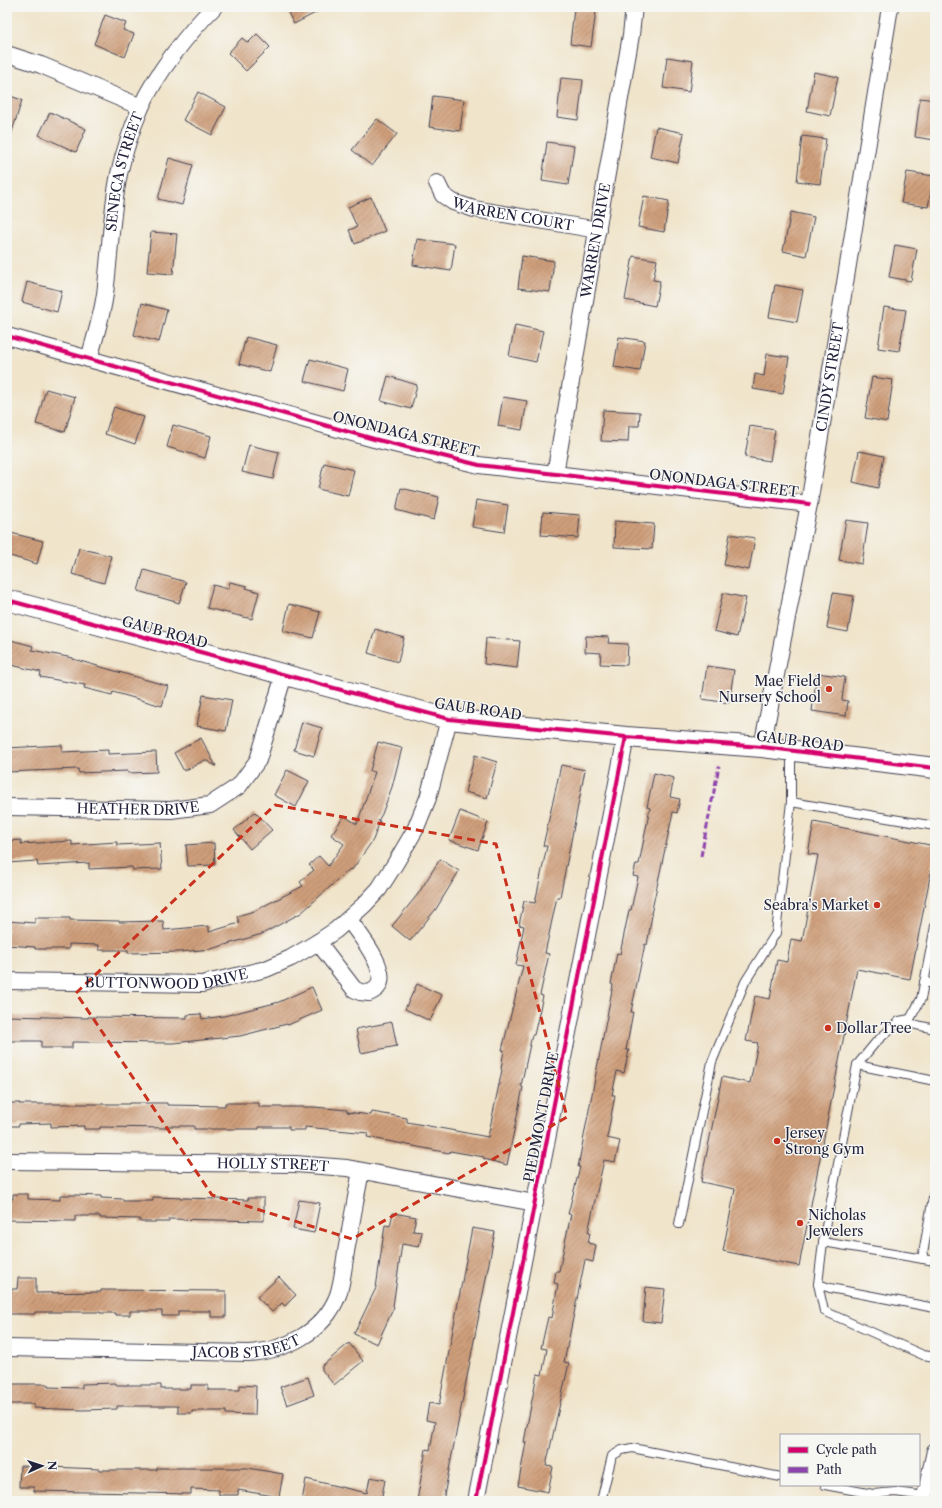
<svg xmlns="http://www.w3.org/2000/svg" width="942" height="1508" font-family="'Libre Caslon Text',serif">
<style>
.building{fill:url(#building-hatch)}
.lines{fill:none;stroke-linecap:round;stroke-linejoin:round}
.service-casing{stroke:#413f50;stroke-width:10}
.minor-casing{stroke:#413f50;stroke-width:18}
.tertiary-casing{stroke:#413f50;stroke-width:22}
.service{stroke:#fff;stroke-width:8}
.minor{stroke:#fff;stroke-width:16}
.tertiary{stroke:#fff;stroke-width:20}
.quiet{stroke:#8e44ad;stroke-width:3;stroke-dasharray:6 3;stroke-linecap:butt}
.cycleway-casing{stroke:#f6f6f2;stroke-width:6}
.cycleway{stroke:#d6006c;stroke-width:4}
.marked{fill:none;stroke:#c8321e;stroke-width:3;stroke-dasharray:8 5;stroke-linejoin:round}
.poi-dot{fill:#c8321e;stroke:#f6f6f2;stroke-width:1.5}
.labels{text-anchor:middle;stroke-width:3;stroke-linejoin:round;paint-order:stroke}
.street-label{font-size:14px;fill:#22223b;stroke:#f6f6f2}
.poi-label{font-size:14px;fill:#22223b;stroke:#f6f6f2;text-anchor:start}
</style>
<defs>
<pattern id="building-hatch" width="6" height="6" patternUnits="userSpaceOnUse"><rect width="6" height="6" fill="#cf9f7a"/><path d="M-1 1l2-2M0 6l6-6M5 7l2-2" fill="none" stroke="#a88165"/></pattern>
</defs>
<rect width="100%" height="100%" fill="#f6f6f2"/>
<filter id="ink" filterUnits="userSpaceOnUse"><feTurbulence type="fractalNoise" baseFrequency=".025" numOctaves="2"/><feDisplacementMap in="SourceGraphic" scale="8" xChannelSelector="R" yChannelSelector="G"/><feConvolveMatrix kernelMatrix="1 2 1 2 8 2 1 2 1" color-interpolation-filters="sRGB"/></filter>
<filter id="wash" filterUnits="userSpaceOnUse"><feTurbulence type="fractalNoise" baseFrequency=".012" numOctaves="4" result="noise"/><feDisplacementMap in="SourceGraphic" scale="16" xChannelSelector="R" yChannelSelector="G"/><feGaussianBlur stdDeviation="0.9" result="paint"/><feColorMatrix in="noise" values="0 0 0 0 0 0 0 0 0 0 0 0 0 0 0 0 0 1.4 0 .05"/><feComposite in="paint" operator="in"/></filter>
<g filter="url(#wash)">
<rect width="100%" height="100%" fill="#f0e4ca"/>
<g id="blocks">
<!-- building -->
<g class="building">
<path d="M285 7H327L294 24Z"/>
<path d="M574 9 596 11 591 47 570 44Z"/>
<path d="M105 15 126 23 123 30 134 34 125 57 94 44Z"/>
<path d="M257 34 270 47 246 71 228 53 242 38 248 43Z"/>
<path d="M667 57 693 61 689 92 663 88Z"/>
<path d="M814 72 838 77 830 116 807 111Z"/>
<path d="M561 78 583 80 578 120 557 117Z"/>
<path d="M198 92 226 107 212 135 183 120Z"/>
<path d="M7 95 22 100 10 138H7Z"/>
<path d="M433 96 464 100 460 131 429 127Z"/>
<path d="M920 98 935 100V140L915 137Z"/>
<path d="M50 112 86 129 76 152 39 135Z"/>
<path d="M377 119 397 134 372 166 352 150Z"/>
<path d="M656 127 684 133 678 163 650 157Z"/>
<path d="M802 136 826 139 820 184 797 181Z"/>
<path d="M547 142 574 146 568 185 542 181Z"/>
<path d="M169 158 193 165 182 205 158 199Z"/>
<path d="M907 172 934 176 928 207 901 203Z"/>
<path d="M644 196 669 201 664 232 638 227Z"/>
<path d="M371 197 385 231 355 244 349 230 357 227 348 207Z"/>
<path d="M791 212 814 217 806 256 783 251Z"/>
<path d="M151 232 177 234 173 274 147 272Z"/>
<path d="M417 239 455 244 451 271 413 265Z"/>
<path d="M895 245 917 249 911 281 889 277Z"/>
<path d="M522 256 554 261 550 292 518 288Z"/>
<path d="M633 256 657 260 653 280 660 281 655 306 625 300Z"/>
<path d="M27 282 62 291 57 312 22 302Z"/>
<path d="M775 285 803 290 797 322 769 317Z"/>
<path d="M142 303 167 310 159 342 134 335Z"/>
<path d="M884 307 906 310 899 351 878 348Z"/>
<path d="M515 325 543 331 536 362 509 356Z"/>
<path d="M246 337 277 345 270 372 239 364Z"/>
<path d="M619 337 645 341 640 371 614 367Z"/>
<path d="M767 354 789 357 783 394 753 389 755 374 764 376Z"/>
<path d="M310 359 348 369 343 391 304 381Z"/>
<path d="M388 376 417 385 411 409 381 401Z"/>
<path d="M872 377 893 380 887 422 865 418Z"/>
<path d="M46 389 75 397 65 432 36 424Z"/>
<path d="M503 397 527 401 522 430 498 426Z"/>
<path d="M114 407 144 417 135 444 105 434Z"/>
<path d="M603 410 640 412 639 426H629L628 442 601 441Z"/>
<path d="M173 425 211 436 205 458 167 447Z"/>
<path d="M750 426 775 430 770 461 745 457Z"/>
<path d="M249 445 279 452 273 479 242 472Z"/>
<path d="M859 451 884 456 878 488 853 482Z"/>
<path d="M324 463 354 470 348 496 318 489Z"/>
<path d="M401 488 439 497 434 520 396 510Z"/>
<path d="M476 500 508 505 504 532 472 527Z"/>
<path d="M543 512 580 515 578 538 541 535Z"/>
<path d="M846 520 868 523 862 564 839 560Z"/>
<path d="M615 521 654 524 652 549 614 547Z"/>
<path d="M7 532 43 541 37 564 7 555Z"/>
<path d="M730 534 755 538 749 570 724 565Z"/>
<path d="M79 548 111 556 104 583 72 574Z"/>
<path d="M144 570 186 582 179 603 138 591Z"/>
<path d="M230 582 247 586 246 588 259 592 252 619 207 608 213 585 228 589Z"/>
<path d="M723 593 746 598 737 637 714 631Z"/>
<path d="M833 593 854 596 848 632 827 628Z"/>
<path d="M289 604 320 612 313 638 283 631Z"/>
<path d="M375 629 404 638 398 662 368 653Z"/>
<path d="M586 636 609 637 608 643 628 644 627 665 600 664 601 653 585 652Z"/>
<path d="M486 638 520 641 517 668 484 664Z"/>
<path d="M7 639 33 646 32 650 73 658V659L168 686 162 706 113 692 112 695 84 688 85 685 40 677 41 672 7 664Z"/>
<path d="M707 666 734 670 729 703 702 699Z"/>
<path d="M817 673 845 677 842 700 848 701 846 716 812 711Z"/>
<path d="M203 695 232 700 226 731 197 726Z"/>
<path d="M302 722 322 728 314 756 294 750Z"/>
<path d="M201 738 216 766 205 760 184 771 174 753Z"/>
<path d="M378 742 402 748 392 787 382 814 378 821H380L373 840 352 870 350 869 301 913 262 934 211 949 181 952 128 953V950H99V945L69 944V949H35V947L7 945V921L35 923V918H70V920L119 921V922L163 921 164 930 209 926V932L239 923 237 916 254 911 303 886 300 882 314 870 309 865 319 856 328 866 344 844 331 835 344 816 357 824 375 772 370 771Z"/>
<path d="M62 745V752L108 750V754L156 752 157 772 128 773 127 771 79 773 78 769 7 772V748Z"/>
<path d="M475 755 497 762 487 798 465 792Z"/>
<path d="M561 765 585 770 560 897H557L545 953 549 954 540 995 543 996 534 1035H532L521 1086 523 1087 507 1165 484 1159V1157L450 1151 449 1153 367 1137 368 1133 305 1127V1130H289V1127H259V1129H194V1126H166V1128L100 1127V1129H84V1126L51 1127V1123L19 1124V1126H7V1103H20L19 1104H129V1103H167V1105L225 1106V1103H259V1107H314L347 1110V1112L371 1115 372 1112 407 1118V1122L488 1137 502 1070 501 1069 504 1050H502L523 966 516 965 524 926 519 925 524 901 535 903 547 846H543Z"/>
<path d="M287 770 309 781 296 807 274 795Z"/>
<path d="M654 773 674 778 670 797 680 799 677 813 673 812 651 914 652 915 647 945 645 944 631 1012H633L626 1050H629L624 1073 617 1071 612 1095H615L607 1138 620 1141 615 1162 604 1160 588 1232 590 1233 588 1243 596 1245 593 1262 585 1260 564 1362 569 1363 546 1466 553 1467 548 1492 518 1486 526 1442H524L537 1374 542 1375 547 1349 541 1348 548 1317 552 1318 558 1284 554 1283 556 1271H559L571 1214H568L580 1167H578L613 985 611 984 617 953 620 954 629 910H631L638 877 633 876 636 864H639L650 808 647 807Z"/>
<path d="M460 811 488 822 478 850 449 840Z"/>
<path d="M255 812 272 830 250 849 234 830Z"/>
<path d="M814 822 935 846V851L910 979 857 969 799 1266 723 1251 735 1189 701 1182 722 1077 750 1083 758 1043 746 1041 755 996 770 999 777 960 787 962 791 939 802 941 818 855 808 854Z"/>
<path d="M21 840V844L72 841V845L117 842V845L160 843 162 869 133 870 132 867 89 869V863L38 866 37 861 7 863V841Z"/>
<path d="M214 843 215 865 188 866 186 845Z"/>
<path d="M440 859 459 871 436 909 410 941 392 926 418 894Z"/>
<path d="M417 984 442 995 430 1021 405 1009Z"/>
<path d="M312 987 322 1010 288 1025 287 1024 240 1036 173 1043 72 1042V1048H41V1041H7V1016L88 1018V1017L187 1018V1015L201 1014 202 1019 224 1016 279 1002Z"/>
<path d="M392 1022 397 1046 361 1053 356 1029Z"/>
<path d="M13 1194H28V1199L60 1200V1195H75L101 1196V1198L123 1199V1201H153V1197L248 1200V1198H264V1221L169 1219V1222H140V1219L100 1218V1216H75V1221L7 1220V1199H13Z"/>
<path d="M299 1200 320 1203 314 1233 293 1229Z"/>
<path d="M393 1213 416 1217 413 1231 422 1232 419 1247 402 1244 393 1306 394 1307 377 1344 354 1334 376 1288 385 1225 390 1226Z"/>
<path d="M472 1228 495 1232 443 1501H417L426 1449 430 1450 435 1422 426 1420 429 1403 439 1405Z"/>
<path d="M279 1277 296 1295 285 1306 282 1303 272 1312 257 1297Z"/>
<path d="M18 1278H36V1293L101 1292V1290L226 1291V1317H211V1311H178V1316H162V1311H130V1315H115V1313H100V1312H35V1314H7V1289H17Z"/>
<path d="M646 1287 665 1289 661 1323 643 1321Z"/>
<path d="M349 1343 363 1361 334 1385 322 1370V1366Z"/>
<path d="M308 1377 314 1395 287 1405 280 1387Z"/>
<path d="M116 1383V1385H161V1389H191V1385H208V1390H240V1385L256 1386 255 1415 226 1414V1411H192V1413H178V1406H117V1409L82 1410 34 1408V1404H7V1384H48V1387L82 1388V1384Z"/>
<path d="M20 1466 50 1467 99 1469V1470H157V1468H248L283 1474 279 1497 238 1490V1495H219V1490L191 1489V1494L34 1491V1487H19Z"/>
<path d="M370 1477 385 1480 381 1501H302L306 1479 367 1493Z"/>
</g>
</g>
</g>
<g filter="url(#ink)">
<use href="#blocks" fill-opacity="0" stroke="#413f50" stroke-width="1"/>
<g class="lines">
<defs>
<g id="service">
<path d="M791 802 935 826"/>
<path d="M935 926 921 999 910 1019 899 1021 876 1042 857 1065 823 1242 935 1261"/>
<path d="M924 982 935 984"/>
<path d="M903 1022 935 1029"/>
<path d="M857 1065 935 1081"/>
<path d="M679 1224 712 1062 745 982 776 933 791 802V751"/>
<path d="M823 1242 818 1284 824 1311 923 1355 935 1357"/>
<path d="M922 1259 935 1186"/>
<path d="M818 1284 830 1288 935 1308"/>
<path d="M825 1485 873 1494 895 1492 925 1496"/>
<path d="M601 1501 612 1456 622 1450 632 1448 781 1477"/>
</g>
<g id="minor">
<path d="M7 54 41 65 141 107"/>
<path id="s1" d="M437 183 443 195 453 202 474 209 598 230"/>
<path d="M7 336 374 439 479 465 809 504"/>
<path id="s2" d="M89 359C95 337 102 316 105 294 110 254 111 213 119 174 124 152 132 128 141 107 156 74 188 33 214 7"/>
<path id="s3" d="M555 474 631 35 634 7"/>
<path id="s4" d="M762 747 809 504 890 7"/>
<path id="s5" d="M7 807 171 810 210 805 239 786 258 760 284 675"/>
<path d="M318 942 354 989 360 992 369 993C371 992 375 990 377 988 391 971 359 934 349 920"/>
<path id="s6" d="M7 981 202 984 266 969 291 958 318 942 336 930 364 905 379 889 395 864 415 830 428 798 449 719"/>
<path id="s7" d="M7 1161 295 1164 347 1168 535 1203"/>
<path id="s8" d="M7 1348 248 1353C285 1351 324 1332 338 1295 343 1280 344 1262 347 1246 352 1221 356 1196 361 1171"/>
<path d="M476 1501 626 737"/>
<path d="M924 1501 935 1451"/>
</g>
<path id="tertiary" d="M7 600 449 719 626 737 762 747 935 768"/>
</defs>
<!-- service casing -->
<use href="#service" class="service-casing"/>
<!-- minor casing -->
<use href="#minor" class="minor-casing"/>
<!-- tertiary casing -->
<use href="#tertiary" class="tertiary-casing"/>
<!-- service -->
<use href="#service" class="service"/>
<!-- minor -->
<use href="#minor" class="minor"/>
<!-- tertiary -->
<use href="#tertiary" class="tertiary"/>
<!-- quiet -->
<path class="quiet" d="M701 856 719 766"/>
<defs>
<g id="cycleway">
<path d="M7 336 374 439 479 465 809 504"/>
<path d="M7 600 449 719 626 737 762 747 935 768"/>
<path d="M476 1501 626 737"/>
</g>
</defs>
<!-- cycleway casing -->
<use href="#cycleway" class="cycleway-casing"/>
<!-- cycleway -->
<use href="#cycleway" class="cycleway"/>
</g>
</g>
<!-- marked area -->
<path class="marked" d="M275 805 496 844 567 1117 352 1239 212 1195 76 993Z"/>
<!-- markers -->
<g class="poi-dot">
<circle cx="829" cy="689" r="4"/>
<circle cx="877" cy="905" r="4"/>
<circle cx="828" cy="1028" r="4"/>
<circle cx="777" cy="1141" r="4"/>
<circle cx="800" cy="1223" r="4"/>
</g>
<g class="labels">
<!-- street labels -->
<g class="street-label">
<text dy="5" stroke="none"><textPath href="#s2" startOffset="191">SENECA STREET</textPath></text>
<text dy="5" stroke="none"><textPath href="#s1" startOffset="87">WARREN COURT</textPath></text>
<text dy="5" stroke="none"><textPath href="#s3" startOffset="237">WARREN DRIVE</textPath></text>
<text dy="5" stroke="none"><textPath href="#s4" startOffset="376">CINDY STREET</textPath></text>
<text transform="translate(406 434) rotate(14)" y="5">ONONDAGA STREET</text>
<text transform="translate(724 483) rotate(7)" y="5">ONONDAGA STREET</text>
<text transform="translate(165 632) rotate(15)" y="5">GAUB ROAD</text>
<text transform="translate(478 709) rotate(8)" y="5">GAUB ROAD</text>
<text transform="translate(800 741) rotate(7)" y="5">GAUB ROAD</text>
<text dy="5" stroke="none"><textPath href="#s5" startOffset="131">HEATHER DRIVE</textPath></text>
<text dy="5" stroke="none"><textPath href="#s6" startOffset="160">BUTTONWOOD DRIVE</textPath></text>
<text transform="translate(541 1117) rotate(-79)" y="5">PIEDMONT DRIVE</text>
<text dy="5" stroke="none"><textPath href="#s7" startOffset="266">HOLLY STREET</textPath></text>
<text dy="5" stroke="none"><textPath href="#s8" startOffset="240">JACOB STREET</textPath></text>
</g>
<!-- poi labels -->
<g class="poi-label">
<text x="821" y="686" text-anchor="end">Mae Field<tspan x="821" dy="16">Nursery School</tspan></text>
<text x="869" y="910" text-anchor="end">Seabra's Market</text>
<text x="836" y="1033">Dollar Tree</text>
<text x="785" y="1138">Jersey<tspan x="785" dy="16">Strong Gym</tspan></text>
<text x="808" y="1220">Nicholas<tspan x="808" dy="16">Jewelers</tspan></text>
</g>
</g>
<!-- margin -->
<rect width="942" height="1508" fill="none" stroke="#f6f6f2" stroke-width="24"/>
<!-- legend -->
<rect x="780" y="1434" width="140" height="52" fill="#f6f6f2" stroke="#a1a1a9"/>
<rect x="788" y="1447" width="20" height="6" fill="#d6006c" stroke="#a1a1a9"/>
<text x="816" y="1454" font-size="12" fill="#22223b">Cycle path</text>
<rect x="788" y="1467" width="20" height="6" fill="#8e44ad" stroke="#a1a1a9"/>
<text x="816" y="1474" font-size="12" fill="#22223b">Path</text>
<!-- north arrow -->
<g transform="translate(42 1466) rotate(87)" stroke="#f6f6f2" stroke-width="3" paint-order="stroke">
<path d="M0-3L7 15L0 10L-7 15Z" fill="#22223b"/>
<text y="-6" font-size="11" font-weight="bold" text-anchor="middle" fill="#22223b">N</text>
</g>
</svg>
